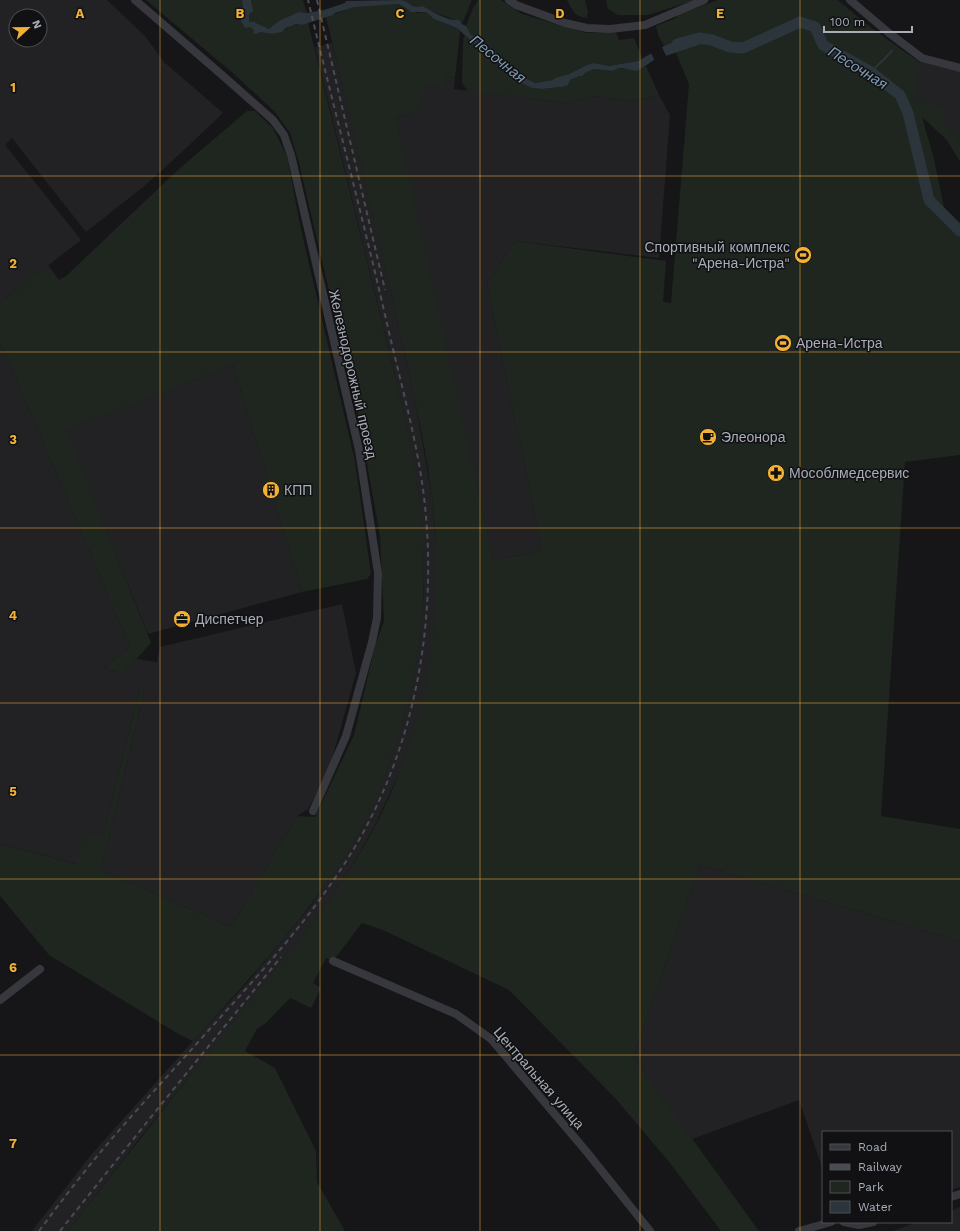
<svg xmlns="http://www.w3.org/2000/svg" width="960" height="1231" font-family="'Work Sans',sans-serif">
<style>
.built{fill:#222225;fill-rule:evenodd}
.green{fill:#1e261f}
.water{fill:#2c353c}
.pier{fill:#161618}
.lines{fill:none;stroke-linecap:round;stroke-linejoin:round}
.stream{stroke:#2c353c;stroke-width:2}
.river{stroke:#2c353c;stroke-width:11}
.minor{stroke:#37383d;stroke-width:8}
.rail{stroke:#4a4c52;stroke-width:2;stroke-dasharray:5 4;stroke-linecap:butt}
.grid{fill:none;stroke:#f2b134;stroke-width:1;stroke-opacity:0.55}
.labels{text-anchor:middle;stroke-width:3;stroke-linejoin:round;paint-order:stroke}
.poi-label{font-size:14px;fill:#a8adb8;stroke:#111113;text-anchor:start}
.street-label{font-size:14px;fill:#a8adb8;stroke:#111113}
.water-label{font-size:15px;font-style:italic;fill:#7f9bb3;stroke:#111113}
.grid-label{font-size:13px;text-anchor:middle;font-weight:bold;fill:#f2b134;stroke:#111113;stroke-width:3;stroke-linejoin:round;paint-order:stroke}
</style>
<rect width="100%" height="100%" fill="#161618"/>
<!-- built -->
<g class="built">
<path d="M0 0H107L145 36 164 62 223 113 170 163 143 187 86 232 12 138 5 145 81 240 0 303ZM16 16H40V40H16Z"/>
<path d="M332 43 368 189 415 400 432 497 437 553V591L433 646 424 696 411 742 399 774 374 827 351 868 327 904 285 960 146 1130 68 1231H32L91 1155 193 1041 247 983 310 907 335 870 360 831 390 761 404 719 411 687 419 642 424 591 423 549 418 489 402 404 315 47Z"/>
<path d="M922 58 960 68V140L943 123 913 96 918 71Z"/>
<path d="M446 76 455 78 454 89 569 103 592 96 635 101 659 95 670 115 659 258 515 241 487 284 542 549 529 554 493 560 441 340 396 117 419 111 426 85Z"/>
<path d="M0 341 130 647 104 668 123 674 136 659 157 662 160 647 342 604 356 673 328 773 308 809 297 816 231 927 101 870 144 692 140 691 102 838 77 864 0 844Z"/>
<path d="M233 365 302 592 148 634 65 430Z"/>
<path d="M700 865 960 941V1187L951 1190V1132H823V1170L799 1100 692 1139 633 1057Z"/>
<path d="M960 1207V1231H893L918 1222H951V1211Z"/>
</g>
<!-- green -->
<g class="green">
<path d="M146 0H246L247 15 252 7 251 0H303L307 13 298 12 287 17 282 25 260 32C267 33 273 35 280 32 289 29 291 22 302 25L308 22 402 404C408 432 414 460 418 488 432 585 421 687 384 777 376 796 369 815 359 833 314 910 253 975 193 1041L180 1035 49 955 0 896V844L76 864 83 835 102 838 140 691 144 692 101 870 231 927 297 816 315 817 354 735 375 646 384 621 380 536 354 391 326 278 299 163 290 133 275 112 234 74Z"/>
<path d="M401 0H472L462 24 456 20 435 13 423 6C409 9 412 2 401 0Z"/>
<path d="M478 0H501L522 14 586 33 616 32 619 40 634 38 642 58 638 61 609 66 594 63 587 65 569 74 555 78 553 80 535 83 525 78 498 57 496 52 478 40 471 35 466 26 473 8Z"/>
<path d="M567 0H585L588 12 587 18C575 17 572 10 567 0Z"/>
<path d="M606 0H695L648 15H618L608 9Z"/>
<path d="M718 0H838L865 23 902 50 921 63 914 96 943 109V123L960 140V162L947 140 922 117 934 159 944 207 960 232V455L905 462 881 816 960 829V941L700 865 633 1057 759 1231H721L670 1163 615 1098 509 990 383 930 362 923 333 961 326 958 313 983 321 988 311 1008 290 998 266 1023 257 1029 245 1051 275 1068 316 1151 317 1182 345 1231H68C120 1164 173 1097 227 1030 279 966 334 903 373 830 428 728 446 611 432 497 424 433 408 369 394 306 372 209 349 113 326 17L355 7 369 5 399 4 417 13 426 12 434 19 457 28 460 31 455 78 446 76 443 87 426 85 420 111 396 117 493 560 529 554 542 549 487 284 515 241 666 261 663 302 671 303 689 84 676 53 671 43 664 46 659 37 656 26 676 18 677 15Z"/>
<path d="M464 35 480 49 493 58 497 64 532 88 542 89 561 87 570 80 594 69 613 71 619 68 626 69 642 68 646 66 659 95 635 101 592 96 569 103 468 91 463 85 462 81 463 44Z"/>
<path d="M247 111H255L273 128 287 156 300 225 355 461 371 574 367 579 302 592 233 365 66 430 151 643 123 674 104 668 130 647 0 341V303L48 265 59 280 66 276 180 168Z"/>
</g>
<!-- water -->
<path class="water" d="M242 0H251L253 11 249 14V22H254L256 23 269 29 279 21 298 12 307 13 324 10 345 3 346 1 401 0C412 2 409 9 423 6 433 12 447 21 459 20L462 24 466 26 471 35 476 37 478 40 496 52 498 57 525 78 535 83 553 80 555 78 569 74 587 65 594 63 609 66 638 61 664 46 676 41 687 39 701 44 654 60 642 68 636 71 622 68H619L613 71 594 69 585 73 582 76H579L570 80 568 85 561 87 542 89 532 88 512 78 497 64 493 58 480 49 457 28 434 19 426 12H411L406 8 399 4 355 7 335 13 333 15 302 25 296 24 286 28 282 32 272 34 260 32 256 34 253 33 254 30 250 27 245 28 241 21 239 13 243 7Z"/>
<!-- pier -->
<path class="pier" d="M661 45 667 58 655 61 650 51Z"/>
<g class="lines">
<!-- stream -->
<path class="stream" d="M871 72 892 51"/>
<!-- river -->
<path class="river" d="M677 44 699 38 712 40 730 47 743 48 800 22 815 27 823 45 871 72 900 95 908 113 929 200 960 231"/>
<!-- minor -->
<g class="minor">
<path d="M135 0 222 75 273 120 284 135 291 155 359 450 378 573 377 618 372 642 346 736 313 811"/>
<path d="M509 0 516 5 565 23 587 28 610 29 645 25 704 0"/>
<path d="M850 0 889 33 922 58 960 68"/>
<path d="M333 961 456 1014 491 1039 586 1151 650 1231"/>
<path d="M0 1000 40 969"/>
<path d="M951 1197 960 1194"/>
<path d="M844 1222 859 1225 873 1222"/>
<path d="M799 1231 831 1222"/>
</g>
<!-- rail -->
<g class="rail">
<path d="M317 0 385 290"/>
<path d="M39 1231C57 1207 75 1183 94 1160 130 1116 170 1074 208 1031 256 978 304 926 343 866 414 758 439 624 424 497 417 440 401 384 388 328 363 218 334 109 308 0"/>
<path d="M60 1231 155 1112 281 957"/>
</g>
</g>
<!-- grid -->
<path class="grid" d="M160 0V1231M320 0V1231M480 0V1231M640 0V1231M800 0V1231M0 176H960M0 352H960M0 528H960M0 703H960M0 879H960M0 1055H960"/>
<!-- icons -->
<defs>
<symbol id="stadium-disc" viewBox="-11 -11 22 22"><circle r="9.5" fill="#f2b134" stroke="#111113"/><path d="M0-5a6.5 5 0 1 0 0 10a6.5 5 0 1 0 0-10ZM-3.5-1.8h7v3.6h-7Z" fill="#111"/></symbol>
<symbol id="cafe-disc" viewBox="-11 -11 22 22"><circle r="9.5" fill="#f2b134" stroke="#111113"/><path d="M-5.5-4.5H6V0H3Q3 3.5 0 3.5H-2.5Q-5.5 3.5-5.5 0ZM3-3.2v2h1.7v-2ZM-6 4.5H4V6H-6Z" fill="#111"/></symbol>
<symbol id="pharmacy-disc" viewBox="-11 -11 22 22"><circle r="9.5" fill="#f2b134" stroke="#111113"/><path d="M-2-6h4v4h4v4h-4v4h-4v-4h-4v-4h4Z" fill="#111"/></symbol>
<symbol id="building-disc" viewBox="-11 -11 22 22"><circle r="9.5" fill="#f2b134" stroke="#111113"/><path d="M-4-6H4V6H1V3H-1V6H-4ZM-2.5-4.3h1.7v1.8h-1.7ZM.8-4.3h1.7v1.8H.8ZM-2.5-1h1.7V.8h-1.7ZM.8-1h1.7V.8H.8Z" fill="#111"/></symbol>
<symbol id="office-disc" viewBox="-11 -11 22 22"><circle r="9.5" fill="#f2b134" stroke="#111113"/><path d="M-6-3h4V-5.5h4V-3h4V5H-6ZM-1-4.5V-3h2v-1.5ZM-6 0V1H6V0Z" fill="#111"/></symbol>
</defs>
<g fill-rule="evenodd">
<use href="#stadium-disc" x="793" y="245" width="20" height="20"/>
<use href="#stadium-disc" x="773" y="333" width="20" height="20"/>
<use href="#cafe-disc" x="698" y="427" width="20" height="20"/>
<use href="#pharmacy-disc" x="766" y="463" width="20" height="20"/>
<use href="#building-disc" x="261" y="480" width="20" height="20"/>
<use href="#office-disc" x="172" y="609" width="20" height="20"/>
</g>
<g class="labels">
<!-- poi labels -->
<g class="poi-label">
<text x="790" y="252" text-anchor="end">Спортивный комплекс<tspan x="790" dy="16">"Арена-Истра"</tspan></text>
<text x="796" y="348">Арена-Истра</text>
<text x="721" y="442">Элеонора</text>
<text x="789" y="478">Мособлмедсервис</text>
<text x="284" y="495">КПП</text>
<text x="195" y="624">Диспетчер</text>
</g>
<!-- street labels -->
<g class="street-label">
<text transform="translate(353 374) rotate(77)" y="5">Железнодорожный проезд</text>
<text transform="translate(539 1078) rotate(49)" y="5">Центральная улица</text>
</g>
<!-- water labels -->
<g class="water-label">
<text transform="translate(498 59) rotate(39)" y="5">Песочная</text>
<text transform="translate(858 68) rotate(32)" y="5">Песочная</text>
</g>
</g>
<g class="grid-label">
<text x="80" y="18">A</text>
<text x="240" y="18">B</text>
<text x="400" y="18">C</text>
<text x="560" y="18">D</text>
<text x="720" y="18">E</text>
<text x="13" y="92">1</text>
<text x="13" y="268">2</text>
<text x="13" y="444">3</text>
<text x="13" y="620">4</text>
<text x="13" y="796">5</text>
<text x="13" y="972">6</text>
<text x="13" y="1148">7</text>
</g>
<!-- legend -->
<rect x="822" y="1131" width="130" height="92" fill="#111113" stroke="#4d4f55"/>
<rect x="830" y="1144" width="20" height="6" fill="#37383d" stroke="#4d4f55"/>
<text x="858" y="1151" font-size="12" fill="#a8adb8">Road</text>
<rect x="830" y="1164" width="20" height="6" fill="#4a4c52" stroke="#4d4f55"/>
<text x="858" y="1171" font-size="12" fill="#a8adb8">Railway</text>
<rect x="830" y="1181" width="20" height="12" fill="#1e261f" stroke="#4d4f55"/>
<text x="858" y="1191" font-size="12" fill="#a8adb8">Park</text>
<rect x="830" y="1201" width="20" height="12" fill="#2c353c" stroke="#4d4f55"/>
<text x="858" y="1211" font-size="12" fill="#a8adb8">Water</text>
<!-- north arrow -->
<g transform="translate(28 28) rotate(68)"><circle r="19" fill="#111113" stroke="#4d4f55"/>
<path d="M0-3L7 15L0 10L-7 15Z" fill="#f2b134"/>
<text y="-6" font-size="11" font-weight="bold" text-anchor="middle" fill="#a8adb8">N</text>
</g>
<!-- scale -->
<path d="M824 26v6h88v-6" fill="none" stroke="#a8adb8" stroke-width="2"/>
<text x="830" y="26" font-size="12" fill="#a8adb8" stroke="#111113" stroke-width="3" paint-order="stroke">100 m</text>
</svg>
